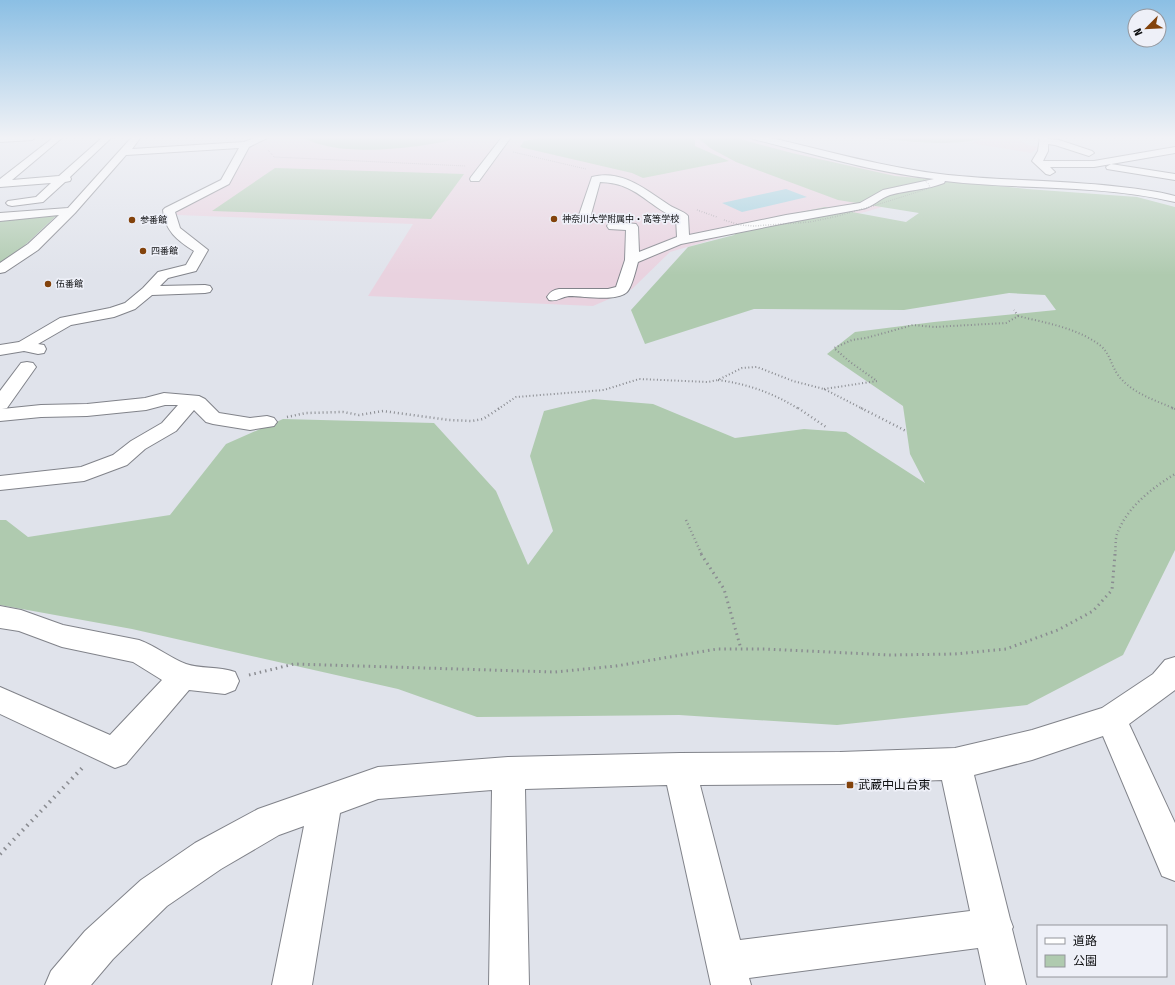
<svg xmlns="http://www.w3.org/2000/svg" width="1175" height="985" font-family="'Fira Sans Condensed','Noto Sans JP',sans-serif">
<style>
.education{fill:#e9d2df}
.green{fill:#afcaaf}
.water{fill:#9fcfdd}
.lines{fill:none;stroke-linecap:round;stroke-linejoin:round}
.minor-casing{stroke:#81838a;stroke-width:2}
.path-far5{stroke:#8a8c91;stroke-width:1;stroke-dasharray:0.5 1.5;stroke-linecap:butt}
.path-far4{stroke:#8a8c91;stroke-width:1.5;stroke-dasharray:0.5 2;stroke-linecap:butt}
.path-far3{stroke:#8a8c91;stroke-width:2;stroke-dasharray:1 2.5;stroke-linecap:butt}
.path-far2{stroke:#8a8c91;stroke-width:2.5;stroke-dasharray:1 3;stroke-linecap:butt}
.path-far1{stroke:#8a8c91;stroke-width:3;stroke-dasharray:1.5 4;stroke-linecap:butt}
.path{stroke:#8a8c91;stroke-width:4;stroke-dasharray:1.5 5;stroke-linecap:butt}
.minor{fill:#fff;fill-rule:evenodd}
.path-bridge-far1{stroke:#8a8c91;stroke-width:1;stroke-dasharray:0.5 1.5;stroke-linecap:butt}
.path-bridge{stroke:#8a8c91;stroke-width:1.5;stroke-dasharray:0.5 2;stroke-linecap:butt}
.poi-dot{fill:#83430c;stroke:#eef0f8;stroke-width:1.5}
.labels{text-anchor:middle;stroke-width:3.5;stroke-linejoin:round;paint-order:stroke}
.far-poi-label{font-size:9px;fill:#0e0f11;stroke:#eef0f8;text-anchor:start}
.near-poi-label{font-size:12px;fill:#0e0f11;stroke:#eef0f8;text-anchor:start}
</style>
<rect width="100%" height="100%" fill="#e0e3eb"/>
<!-- education -->
<g class="education">
<path d="M271 137H743L843 164 961 184 865 212 815 222 784 225 732 234 670 252 632 289 593 306 368 296 413 224 177 215 175 210 231 181 250 145Z"/>
<path d="M991 137H1014L1028 145 1040 147 1031 153 970 143Z"/>
</g>
<!-- green -->
<g class="green">
<path d="M303 137H463C426 148 336 159 303 137Z"/>
<path d="M551 137H689L695 140V146L729 161 643 178 632 173 520 147 524 141Z"/>
<path d="M697 137H732L792 153 895 176 965 182 1027 189 1137 197 1175 207V550L1123 655 1027 705 837 725 679 715 477 717 398 689 132 629 0 605V520H6L28 537 170 515 226 444 283 419 434 423 496 491 528 565 553 531 530 456 544 411 593 399 653 404 735 438 804 429 846 432 925 483 910 454 903 406 827 354 855 332 934 322 1056 310 1045 295 1009 293 904 310 754 309 645 344 631 310 688 247 734 235 747 223 825 207 906 222 919 213 838 200 736 162 710 148Z"/>
<path d="M867 137H990C951 148 907 141 867 137Z"/>
<path d="M275 168 464 174 431 219 212 211Z"/>
<path d="M56 216 24 246 0 263V221Z"/>
</g>
<!-- water -->
<path class="water" d="M786 189 807 197 742 212 722 203Z"/>
<g class="lines">
<defs>
<g id="minor">
<path d="M0 137H36L32 140 0 142Z"/>
<path d="M54 137H63L12 180 59 176 103 137H112L70 177 71 179 70 181 65 182 43 202 12 206 8 205 6 203 8 201 36 197 51 183 0 187V179Z"/>
<path d="M132 137H141L132 149 244 142 257 137H269L249 147 229 184 175 212 180 228 208 250 196 271 168 278 160 286 205 285 210 286 212 289 210 292 205 293 152 295 135 309 114 317 71 325 38 344 44 345 46 349 44 353 38 354 24 351 0 355V345L19 342 60 318 110 308 125 303 143 288 158 272 186 265 194 251C177 240 165 231 163 210L165 208 221 180 239 148 126 155 75 213 38 250 5 272 0 273V263L28 244 59 215 0 221V213L68 208Z"/>
<path d="M502 137H511L479 181H471L470 179 471 177Z"/>
<path d="M752 137H767C827 151 886 168 948 175 1006 181 1064 180 1121 187 1139 189 1157 191 1175 196V202C1100 184 1021 190 945 181L944 183C926 190 908 190 890 195 880 198 873 207 862 209L786 223 681 244 638 262C636 269 632 287 627 292 617 302 584 296 569 296 561 297 557 302 549 300L547 297C550 292 553 290 559 289H608L616 287 625 260 626 230 609 229 607 226 609 223 613 222 636 224 638 227 639 252 677 237 676 218C646 205 637 183 600 182L590 218 588 221H580L578 218 592 177C622 169 646 190 669 205 675 209 684 211 688 216L689 235 786 215 860 203 883 190 934 179C873 172 813 154 753 139Z"/>
<path d="M1040 137H1048V139L1059 140 1092 151 1094 153 1089 156 1055 145 1048 144V151L1043 161H1094L1175 147V153L1094 167H1050L1055 172 1050 175 1046 174 1032 161 1038 151Z"/>
<path d="M1111 164 1175 174V180L1107 169 1106 167Z"/>
<path d="M27 362 33 363 36 367 7 408 2 409 41 405 87 404 145 398 164 393 199 396 205 399 219 413 250 418 267 416 274 418 277 422 274 426 250 430 213 424 206 422 194 410 176 431 145 449 127 465 84 481 0 490V476L81 467 113 455 131 441 162 423 178 405H165L146 410 87 416 41 417 0 421V391L21 363Z"/>
<path d="M0 606 21 610 63 625 139 640C156 646 170 658 186 664 199 669 219 666 235 672L239 681 235 690 225 694 189 690 126 764 115 768 0 714V687L110 735 162 680 133 662 62 647 19 631 0 628Z"/>
<path d="M1175 657V690L1129 724 1175 823V881L1162 876 1103 736 1032 760 974 775 1010 919 1013 927 1012 929 1026 985H986L978 948 749 978 751 985H711L667 785 525 789 529 985H489L492 790 378 799 340 813 312 985H272L304 826 279 835 221 869 167 906 113 959 91 985H45L51 971 85 931 141 880 195 843 258 809 378 767 508 757 680 753 840 752 955 748 1032 730 1102 708 1153 674 1165 660ZM942 780 970 911 740 940 700 785 840 784Z"/>
</g>
</defs>
<!-- minor casing -->
<use href="#minor" class="minor-casing"/>
<!-- path-far5 -->
<g class="path-far5">
<path d="M876 137 945 142 985 137"/>
<path d="M268 150 274 157 466 166"/>
<path d="M513 152 586 169"/>
</g>
<!-- path-far4 -->
<path class="path-far4" d="M697 210 717 217"/>
<!-- path-far3 -->
<g class="path-far3">
<path d="M1018 316C1046 323 1078 328 1101 346 1110 354 1111 365 1118 375 1131 393 1155 400 1175 409"/>
<path d="M718 380C748 384 773 393 799 409"/>
<path d="M824 389 877 381 850 362 834 348 852 340 866 338 913 325 934 327 1006 323 1018 316 1014 310"/>
<path d="M498 409 516 397 604 390 639 379 708 382 718 380 742 368 757 367 793 381 824 389 863 409"/>
</g>
<!-- path-far2 -->
<g class="path-far2">
<path d="M798 408 826 427"/>
<path d="M861 408 906 431"/>
<path d="M1172 408 1175 409"/>
<path d="M287 417 306 413 343 412 359 415 383 411 449 420 472 421 483 419 500 408"/>
<path d="M686 520 702 555"/>
<path d="M1115 555C1116 549 1115 540 1117 534 1127 507 1152 488 1175 474"/>
</g>
<!-- path-far1 -->
<g class="path-far1">
<path d="M701 554 724 589 741 649"/>
<path d="M249 675 294 664 555 672 616 666 717 649H765L891 655 955 654 1006 649 1058 630 1093 611 1112 590 1115 554"/>
</g>
<!-- path -->
<path class="path" d="M0 854 85 765"/>
<!-- minor -->
<use href="#minor" class="minor"/>
<!-- path-bridge-far1 -->
<path class="path-bridge-far1" d="M873 206 927 189 930 187 928 183 922 179"/>
<!-- path-bridge -->
<path class="path-bridge" d="M724 220 740 225 754 226 810 222 838 216 876 205"/>
</g>
<!-- sky -->
<linearGradient id="sky" x2="0" y2="1"><stop stop-color="#8bbfe4"/><stop offset="0.5" stop-color="#f1f2f6"/><stop offset="1" stop-color="#f1f2f6" stop-opacity="0"/></linearGradient>
<rect width="1175" height="275" fill="url(#sky)"/>
<!-- markers -->
<g class="poi-dot">
<circle cx="554" cy="219" r="4"/>
<circle cx="132" cy="220" r="4"/>
<circle cx="143" cy="251" r="4"/>
<circle cx="48" cy="284" r="4"/>
<rect x="846" y="781" width="8" height="8" rx="2"/>
</g>
<g class="labels">
<!-- far-poi labels -->
<g class="far-poi-label">
<text x="562" y="222">神奈川大学附属中・高等学校</text>
<text x="140" y="223">参番館</text>
<text x="151" y="254">四番館</text>
<text x="56" y="287">伍番館</text>
</g>
<!-- near-poi labels -->
<g class="near-poi-label">
<text x="858" y="789">武蔵中山台東</text>
</g>
</g>
<!-- legend -->
<rect x="1037" y="925" width="130" height="52" fill="#eef0f8" stroke="#94969c"/>
<rect x="1045" y="938" width="20" height="6" fill="#ffffff" stroke="#94969c"/>
<text x="1073" y="945" font-size="12" fill="#0e0f11">道路</text>
<rect x="1045" y="955" width="20" height="12" fill="#afcaaf" stroke="#94969c"/>
<text x="1073" y="965" font-size="12" fill="#0e0f11">公園</text>
<!-- north arrow -->
<g transform="translate(1147 28) rotate(246)"><circle r="19" fill="#eef0f8" stroke="#94969c"/>
<path d="M0-3L7 15L0 10L-7 15Z" fill="#83430c"/>
<text y="-6" font-size="11" font-weight="bold" text-anchor="middle" fill="#0e0f11">N</text>
</g>
</svg>
